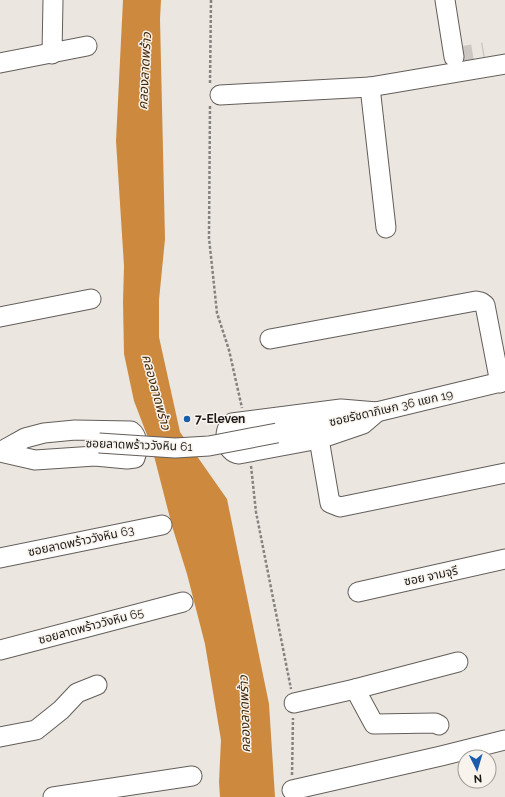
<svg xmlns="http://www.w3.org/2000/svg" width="505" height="797" font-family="Raleway,'Noto Sans Thai',sans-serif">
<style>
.water{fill:#cd8a3e}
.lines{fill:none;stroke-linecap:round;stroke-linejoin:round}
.minor-tunnel{stroke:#ccc7c2;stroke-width:19;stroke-dasharray:19 10;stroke-linecap:butt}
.minor-casing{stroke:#635e5a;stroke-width:21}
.path{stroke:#86827e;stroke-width:2.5;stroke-dasharray:3 2;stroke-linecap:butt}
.minor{stroke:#fff;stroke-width:19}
.minor-bridge-casing{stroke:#635e5a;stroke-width:21;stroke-linecap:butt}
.minor-bridge{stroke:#fff;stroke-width:19}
.poi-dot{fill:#1b5cad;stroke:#f8f3ed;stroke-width:1.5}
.labels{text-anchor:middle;stroke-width:3;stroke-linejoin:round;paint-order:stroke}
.street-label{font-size:12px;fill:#1c1a18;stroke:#f8f3ed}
.poi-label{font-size:12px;font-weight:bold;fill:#1c1a18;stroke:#f8f3ed;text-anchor:start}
.water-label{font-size:13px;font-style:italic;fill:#432806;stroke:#f8f3ed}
</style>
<rect width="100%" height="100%" fill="#ebe6e0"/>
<!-- water -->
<path class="water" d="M123 0H161L160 19 165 239 159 300V337L180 432 227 499 269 704 275 797H220L219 782 221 740 205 644 187 574 172 526 152 448 134 401 124 354 123 302 124 266 116 141Z"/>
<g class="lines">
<!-- minor-tunnel -->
<path class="minor-tunnel" d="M454 57 484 52"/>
<defs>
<g id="minor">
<path d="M445 0 454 57"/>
<path d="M52 54 53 0"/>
<path d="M0 63 87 46"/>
<path d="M370 87 386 228"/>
<path d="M220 95 370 87 505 64"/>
<path d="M0 317 91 299"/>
<path d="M270 339 476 301 481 302 485 305 500 383"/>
<path d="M341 409 377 412 363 424 319 439 239 454C226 453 221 431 232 423Z"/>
<path d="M364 415 505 381"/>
<path d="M277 433 336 421"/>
<path d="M319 439 330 503 340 507 505 473"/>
<path d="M0 452 25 438 44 433 75 430 131 431C138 436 139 449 135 458L127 459 95 456 35 460 0 452"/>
<path d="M0 558 162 525"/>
<path d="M358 592 505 559"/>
<path d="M0 650 183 602"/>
<path d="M355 689 374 724 435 723 439 725"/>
<path d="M294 703 355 689 458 662"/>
<path d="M0 737 36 730 61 710 77 693 97 685"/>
<path d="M292 790 441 756 505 740"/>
<path d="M53 797 192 776"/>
</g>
</defs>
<!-- minor casing -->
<use href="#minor" class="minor-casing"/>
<!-- path -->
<g class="path">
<path d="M210 83 211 0"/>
<path d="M210 106 209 238 217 313 229 350 242 408"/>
<path d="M251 466 256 512 291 689"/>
<path d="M292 775 293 718"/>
</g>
<!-- minor -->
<use href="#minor" class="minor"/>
<defs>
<path id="minor-bridge" d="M99 443 175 448 209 446 277 433"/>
</defs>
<!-- minor-bridge casing -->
<use href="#minor-bridge" class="minor-bridge-casing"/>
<!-- minor-bridge -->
<use href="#minor-bridge" class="minor-bridge"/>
</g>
<!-- markers -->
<circle class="poi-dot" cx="187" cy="419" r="4"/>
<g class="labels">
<!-- street labels -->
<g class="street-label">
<text transform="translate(391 408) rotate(-13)" y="4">ซอยรัชดาภิเษก 36 แยก 19</text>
<text transform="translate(139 445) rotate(2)" y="4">ซอยลาดพร้าววังหิน 61</text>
<text transform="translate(81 541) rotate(-12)" y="4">ซอยลาดพร้าววังหิน 63</text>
<text transform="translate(431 576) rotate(-12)" y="4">ซอย จามจุรี</text>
<text transform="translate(91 626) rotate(-15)" y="4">ซอยลาดพร้าววังหิน 65</text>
</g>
<!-- poi labels -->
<g class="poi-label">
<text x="195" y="423">7-Eleven</text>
</g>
<!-- water labels -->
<g class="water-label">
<text transform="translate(144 71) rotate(-87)" y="5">คลองลาดพร้าว</text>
<text transform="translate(157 392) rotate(75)" y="5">คลองลาดพร้าว</text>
<text transform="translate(244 714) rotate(-92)" y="5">คลองลาดพร้าว</text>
</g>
</g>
<!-- north arrow -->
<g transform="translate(477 769) rotate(175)"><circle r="19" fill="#f8f3ed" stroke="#a09c98"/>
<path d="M0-3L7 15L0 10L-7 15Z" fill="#1b5cad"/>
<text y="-6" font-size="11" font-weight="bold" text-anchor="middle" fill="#1c1a18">N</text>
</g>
</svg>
